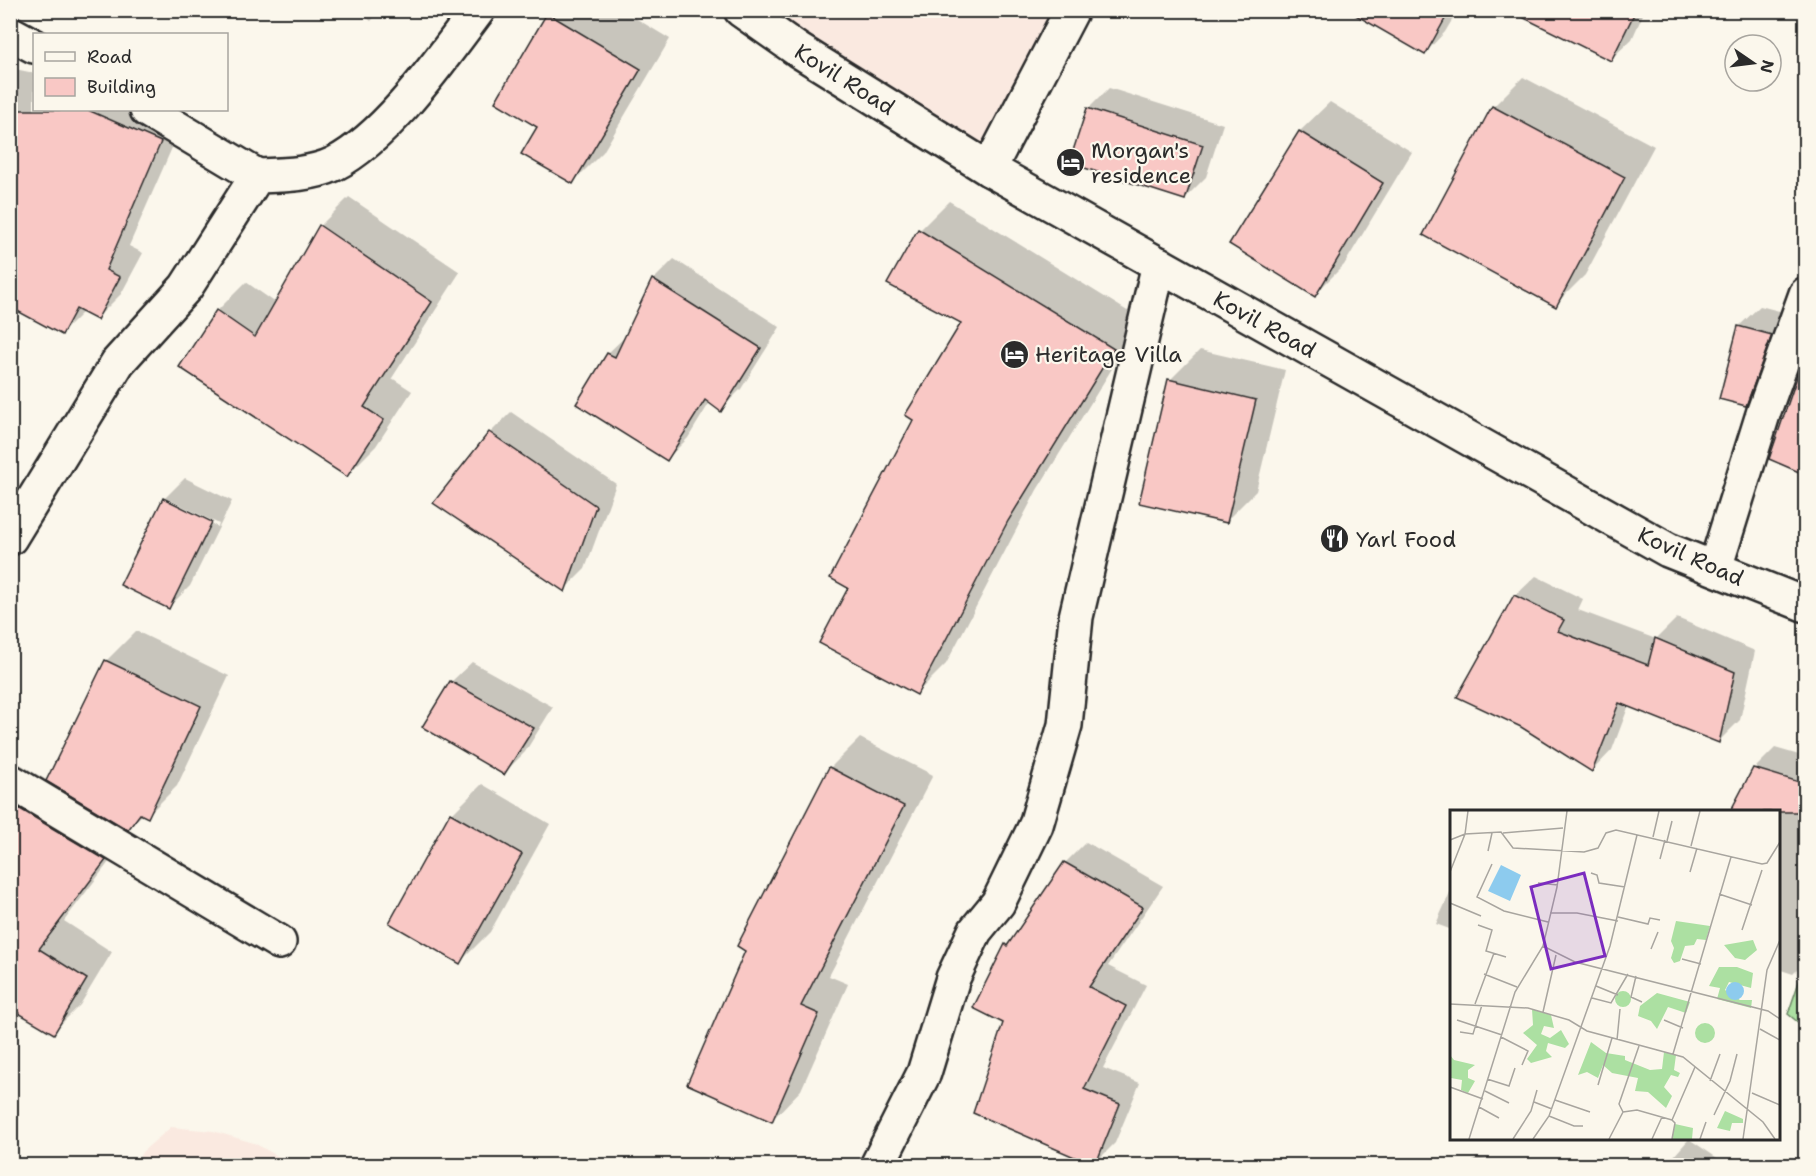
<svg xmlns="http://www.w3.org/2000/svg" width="1816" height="1176" font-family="'Shantell Sans',sans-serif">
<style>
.built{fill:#fae9e0}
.green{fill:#ace0a2;stroke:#6c8666;stroke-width:1.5}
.shadow{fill:#0003;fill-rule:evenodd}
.building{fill:#f9c8c5;stroke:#2b2b2b;stroke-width:1.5}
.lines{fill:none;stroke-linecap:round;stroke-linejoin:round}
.minor-casing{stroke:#2b2b2b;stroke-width:38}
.minor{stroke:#fbf7ec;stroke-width:33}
.labels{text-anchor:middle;stroke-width:4.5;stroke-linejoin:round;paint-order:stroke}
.street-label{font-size:22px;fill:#2b2b2b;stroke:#fbf7ec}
.poi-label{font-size:22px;fill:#2b2b2b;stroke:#fbf7ec;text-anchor:start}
.inset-road{fill:none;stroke:#a8a59f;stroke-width:1.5}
.view{fill:#7b2cbf;fill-opacity:0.15;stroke:#7b2cbf;stroke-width:3}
.inset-edge{fill:none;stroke:#2b2b2b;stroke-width:3}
</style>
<rect width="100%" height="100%" fill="#fbf7ec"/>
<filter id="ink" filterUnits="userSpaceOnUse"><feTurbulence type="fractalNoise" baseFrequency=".0167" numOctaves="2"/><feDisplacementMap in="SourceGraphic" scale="12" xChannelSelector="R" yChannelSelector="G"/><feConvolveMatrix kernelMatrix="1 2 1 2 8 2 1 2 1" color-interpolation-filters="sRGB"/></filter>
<g filter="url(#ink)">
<!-- built -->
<g class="built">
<path d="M744 10 1072 11 989 169Z"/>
<path d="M171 1127 213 1131 254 1143 294 1165H135L142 1152Z"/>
</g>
<!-- green -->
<path class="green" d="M1805 964V1028L1788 1014Z"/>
<!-- shadow -->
<g class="shadow">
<path d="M356 10H381L371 21Z"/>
<path d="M552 10H622L670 39 603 152 573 182 539 126 548 14Z"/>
<path d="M1355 10H1458L1445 32 1425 53Z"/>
<path d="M1568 10H1645L1632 39 1611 59Z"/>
<path d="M10 68 34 73V110H166L185 118 129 246 143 253 121 294 97 318 84 311 62 333 10 172Z"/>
<path d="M1523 77 1654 146 1585 275 1555 305 1493 107Z"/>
<path d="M1109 88 1223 124 1206 177 1185 198 1088 109Z"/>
<path d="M1330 102 1412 152 1344 265 1314 295 1231 244 1300 131Z"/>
<path d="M349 197 460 272 392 378 412 391 376 446 347 475 217 311 246 282 276 303 320 226Z"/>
<path d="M949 201 1142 320 1037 490 946 664 917 693 850 587 963 323 920 230Z"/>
<path d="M674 259 780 327 741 389 720 410 710 402 688 438 667 459 578 403 608 353 628 334 653 280Z"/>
<path d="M1760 306 1791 314 1766 383 1746 404 1739 326Z"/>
<path d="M1200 350 1285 370 1256 491 1226 521 1170 380Z"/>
<path d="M511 412 616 484 585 569 564 590 490 433Z"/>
<path d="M185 478 232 501 190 586 169 607 164 499ZM170 500 219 524 218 527 170 503Z"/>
<path d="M1536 576 1583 599 1578 610 1656 639 1677 618 1755 651 1740 720 1719 741 1629 705 1612 750 1592 771 1515 596Z"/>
<path d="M136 631 229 676 177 786 147 816 143 814 126 830 131 833 64 921 112 952 80 1005 53 1032 21 1013 10 1035V758L48 781 106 661Z"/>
<path d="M472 662 553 707 525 752 504 773 451 682Z"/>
<path d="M860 738 933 775 829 976 848 984 801 1090 772 1120 830 768Z"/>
<path d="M1775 748 1806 757V961L1793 974 1778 969V812L1754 769Z"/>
<path d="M482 784 550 824 490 932 460 962 452 814Z"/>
<path d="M1086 842 1163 886 1108 966 1146 985 1103 1068 1140 1083 1115 1143 1097 1161 1107 1166H1091L1093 1164 1005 1022 1006 945 1015 936 1065 863Z"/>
<path d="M1452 888V930L1436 924Z"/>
<path d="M1689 1139 1729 1166H1665Z"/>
<path d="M1477 1157 1516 1166H1469Z"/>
</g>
<!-- building -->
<g class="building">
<path d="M1347 10H1450L1425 55Z"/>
<path d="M1508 10H1636L1611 61Z"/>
<path d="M547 13 641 69 573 184 521 154 537 127 495 102Z"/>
<path d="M1492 106 1625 177 1556 307 1423 235Z"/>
<path d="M1087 108 1203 145 1185 200 1069 163Z"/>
<path d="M10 110H88L161 142 106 270 120 277 97 320 76 309 62 335 10 307Z"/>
<path d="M1299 131 1383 183 1315 297 1229 244Z"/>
<path d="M319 225 432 302 364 407 384 420 347 477 179 367 216 310 255 337Z"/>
<path d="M918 229 1114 349 1008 521 917 695 819 643 848 588 830 578 913 420 905 415 961 323 887 284Z"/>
<path d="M652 279 761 348 721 412 705 400 667 461 576 404 607 353 615 357Z"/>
<path d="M1738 326 1772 335 1746 406 1719 399Z"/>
<path d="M1806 351V475L1769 459Z"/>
<path d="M1168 379 1256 400 1227 523 1139 503Z"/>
<path d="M489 432 596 506 565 592 433 503Z"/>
<path d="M163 498 212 522 169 609 120 585Z"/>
<path d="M1514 595 1564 620 1558 631 1648 665 1655 638 1735 672 1719 743 1619 703 1592 772 1521 727 1457 697Z"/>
<path d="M105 660 201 706 148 818 140 814 128 830 46 781Z"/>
<path d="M450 681 534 728 504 775 422 727Z"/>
<path d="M829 767 904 806 801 1006 819 1014 772 1122 687 1084 745 951 737 946Z"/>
<path d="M1753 768 1806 784V812H1730Z"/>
<path d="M10 803 106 860 39 949 87 979 54 1034 10 1008Z"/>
<path d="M450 813 522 854 460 964 389 923Z"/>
<path d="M1064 862 1143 907 1089 987 1126 1006 1084 1089 1120 1104 1095 1166 973 1113 1003 1023 973 1008 1005 944 1007 946Z"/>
</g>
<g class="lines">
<defs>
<g id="minor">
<path d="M741 10 798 50 989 169 1668 550 1806 605"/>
<path d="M10 33 34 46"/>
<path d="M147 110 257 176"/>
<path d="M989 169 1072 10"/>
<path d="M10 538 118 362 186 287 257 176C282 175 311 175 334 164 388 136 441 59 478 10"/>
<path d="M1715 568 1764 411 1806 294"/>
<path d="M10 781 279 942"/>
<path d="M877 1166 924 1073 953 978 975 931 998 903 1036 825 1065 725 1076 617 1159 264"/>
</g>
</defs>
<!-- minor casing -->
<use href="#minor" class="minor-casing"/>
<!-- minor -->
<use href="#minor" class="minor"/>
</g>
</g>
<!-- icons -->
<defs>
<symbol id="hotel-disc" viewBox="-11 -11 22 22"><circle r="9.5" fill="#2b2b2b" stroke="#fbf7ec"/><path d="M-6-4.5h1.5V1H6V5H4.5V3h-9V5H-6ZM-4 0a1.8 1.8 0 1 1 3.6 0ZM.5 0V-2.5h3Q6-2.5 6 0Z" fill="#fff"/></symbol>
<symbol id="restaurant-disc" viewBox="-11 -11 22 22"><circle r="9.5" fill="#2b2b2b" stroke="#fbf7ec"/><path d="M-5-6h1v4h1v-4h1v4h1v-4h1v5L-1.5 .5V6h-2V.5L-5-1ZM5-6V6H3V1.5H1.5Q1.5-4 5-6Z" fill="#fff"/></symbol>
</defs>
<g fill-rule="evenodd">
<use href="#hotel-disc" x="1054" y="146" width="33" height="33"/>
<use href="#hotel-disc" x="998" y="338" width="33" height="33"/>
<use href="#restaurant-disc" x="1318" y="522" width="33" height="33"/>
</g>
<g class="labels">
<!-- street labels -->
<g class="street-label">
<text transform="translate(845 79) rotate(32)" y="8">Kovil Road</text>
<text transform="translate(1265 324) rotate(29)" y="8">Kovil Road</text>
<text transform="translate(1691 556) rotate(24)" y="8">Kovil Road</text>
</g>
<!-- poi labels -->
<g class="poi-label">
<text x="1091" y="158">Morgan's<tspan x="1091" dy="25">residence</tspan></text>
<text x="1035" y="362">Heritage Villa</text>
<text x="1356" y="547">Yarl Food</text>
</g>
</g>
<!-- overview -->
<g transform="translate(1450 810)">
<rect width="330" height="330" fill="#fbf7ec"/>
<path d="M226 111 260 116 256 130 247 129 244 135 235 136 230 151 224 153 221 148 224 138 221 131ZM303 130 307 140 295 150 285 148 274 135ZM269 157H287L303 163 301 178 279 172 275 180 290 190H302L301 198 267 189 270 178 259 176ZM165 189a8 8 0 1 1 16 0a8 8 0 1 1-16 0ZM207 183 240 192 236 203 218 197 207 219 201 211 188 206 190 196ZM82 199 101 205 104 218 94 216 91 224 100 228 111 220 119 234 115 238 98 233 96 241 102 247 81 253 77 249 87 235 73 223 83 215ZM245 223a10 10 0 1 1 20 0a10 10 0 1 1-20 0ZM141 232 156 243 175 246V250L200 260 212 259 214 242 226 245 224 260 230 263 228 267 221 265 214 277 222 286 216 298 198 282 185 281 188 268 162 263 153 255 148 268 137 262 128 265ZM0 245 4 250 25 255 18 260V268L25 271 18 283 11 280 12 270 1 268ZM275 301 293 309V313H282L280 321 267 318ZM225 314 243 318 242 329H222Z" fill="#ace0a2"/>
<path d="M51 55 71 65 60 91 38 81ZM276 181a9 9 0 1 1 18 0a9 9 0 1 1-18 0Z" fill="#8dcbee"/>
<path class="inset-road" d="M53 23 113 18M203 27 209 1M0 30 15 24 51 22 63 38 134 42 148 38 156 23 166 20 312 54 317 53 330 32M217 31 222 11M241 36 250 1M38 41 42 23M210 49 215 30M42 54 27 87 54 101 98 112M0 62 15 24 18 1M240 62 247 38M141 63 147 65 149 73 175 77M88 73 108 75M269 84 302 95M0 93 31 106M100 103H127L168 111M168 107 198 114 200 108 210 110M28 115 42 120 36 141 56 147M292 120 312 60M93 136 125 152 318 201 330 209M201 139 208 122M232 149 251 154M34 164 67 177M186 166 181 187 192 192M146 176 168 185M142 188 161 193 178 164M0 194 78 198 119 210 137 221 233 247 313 312 325 329M25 194 44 143M93 202 106 145M7 210 52 225M214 210 233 218M310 219 330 230M10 222 23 224 32 195M51 227 78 241 72 255M167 230 170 199M223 244 281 47M37 269 59 276 65 258M260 271 270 244M148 275 162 228M0 277 33 289M35 281 59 293M302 283 330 295M105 290 140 302M84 292 102 299M29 297 49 308M173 302 187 300 222 310M264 305 280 271 287 244M99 306 124 316H133M19 329 65 182 93 136 107 77 117 1M63 329 81 301 87 280M83 329 99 306 160 136 187 25M159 329 173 302 169 294 189 236M202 329 212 307M222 329 225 313 222 310 245 257M250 329 256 312M293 329 317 160 330 130"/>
<path class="view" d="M134 63 155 146 101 159 81 77Z"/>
<rect width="330" height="330" class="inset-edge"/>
</g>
<!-- margin -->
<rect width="1816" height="1176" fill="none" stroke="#fbf7ec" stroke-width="36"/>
<rect x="18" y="18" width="1780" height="1140" fill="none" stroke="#2b2b2b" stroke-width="2" filter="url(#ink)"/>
<!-- legend -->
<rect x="33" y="33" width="195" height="78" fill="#fbf7ec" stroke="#a8a59f" stroke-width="1.5"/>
<rect x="45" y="52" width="30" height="9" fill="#fbf7ec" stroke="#a8a59f" stroke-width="1.5"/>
<text x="87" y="63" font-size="18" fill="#2b2b2b">Road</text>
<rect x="45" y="78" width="30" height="18" fill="#f9c8c5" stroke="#a8a59f" stroke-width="1.5"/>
<text x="87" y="93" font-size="18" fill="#2b2b2b">Building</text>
<!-- north arrow -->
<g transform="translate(1753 63) rotate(104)"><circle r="28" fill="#fbf7ec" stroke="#a8a59f" stroke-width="1.5"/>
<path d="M0-4.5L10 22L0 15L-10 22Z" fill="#2b2b2b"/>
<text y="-9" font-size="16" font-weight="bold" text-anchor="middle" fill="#2b2b2b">N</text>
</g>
</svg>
